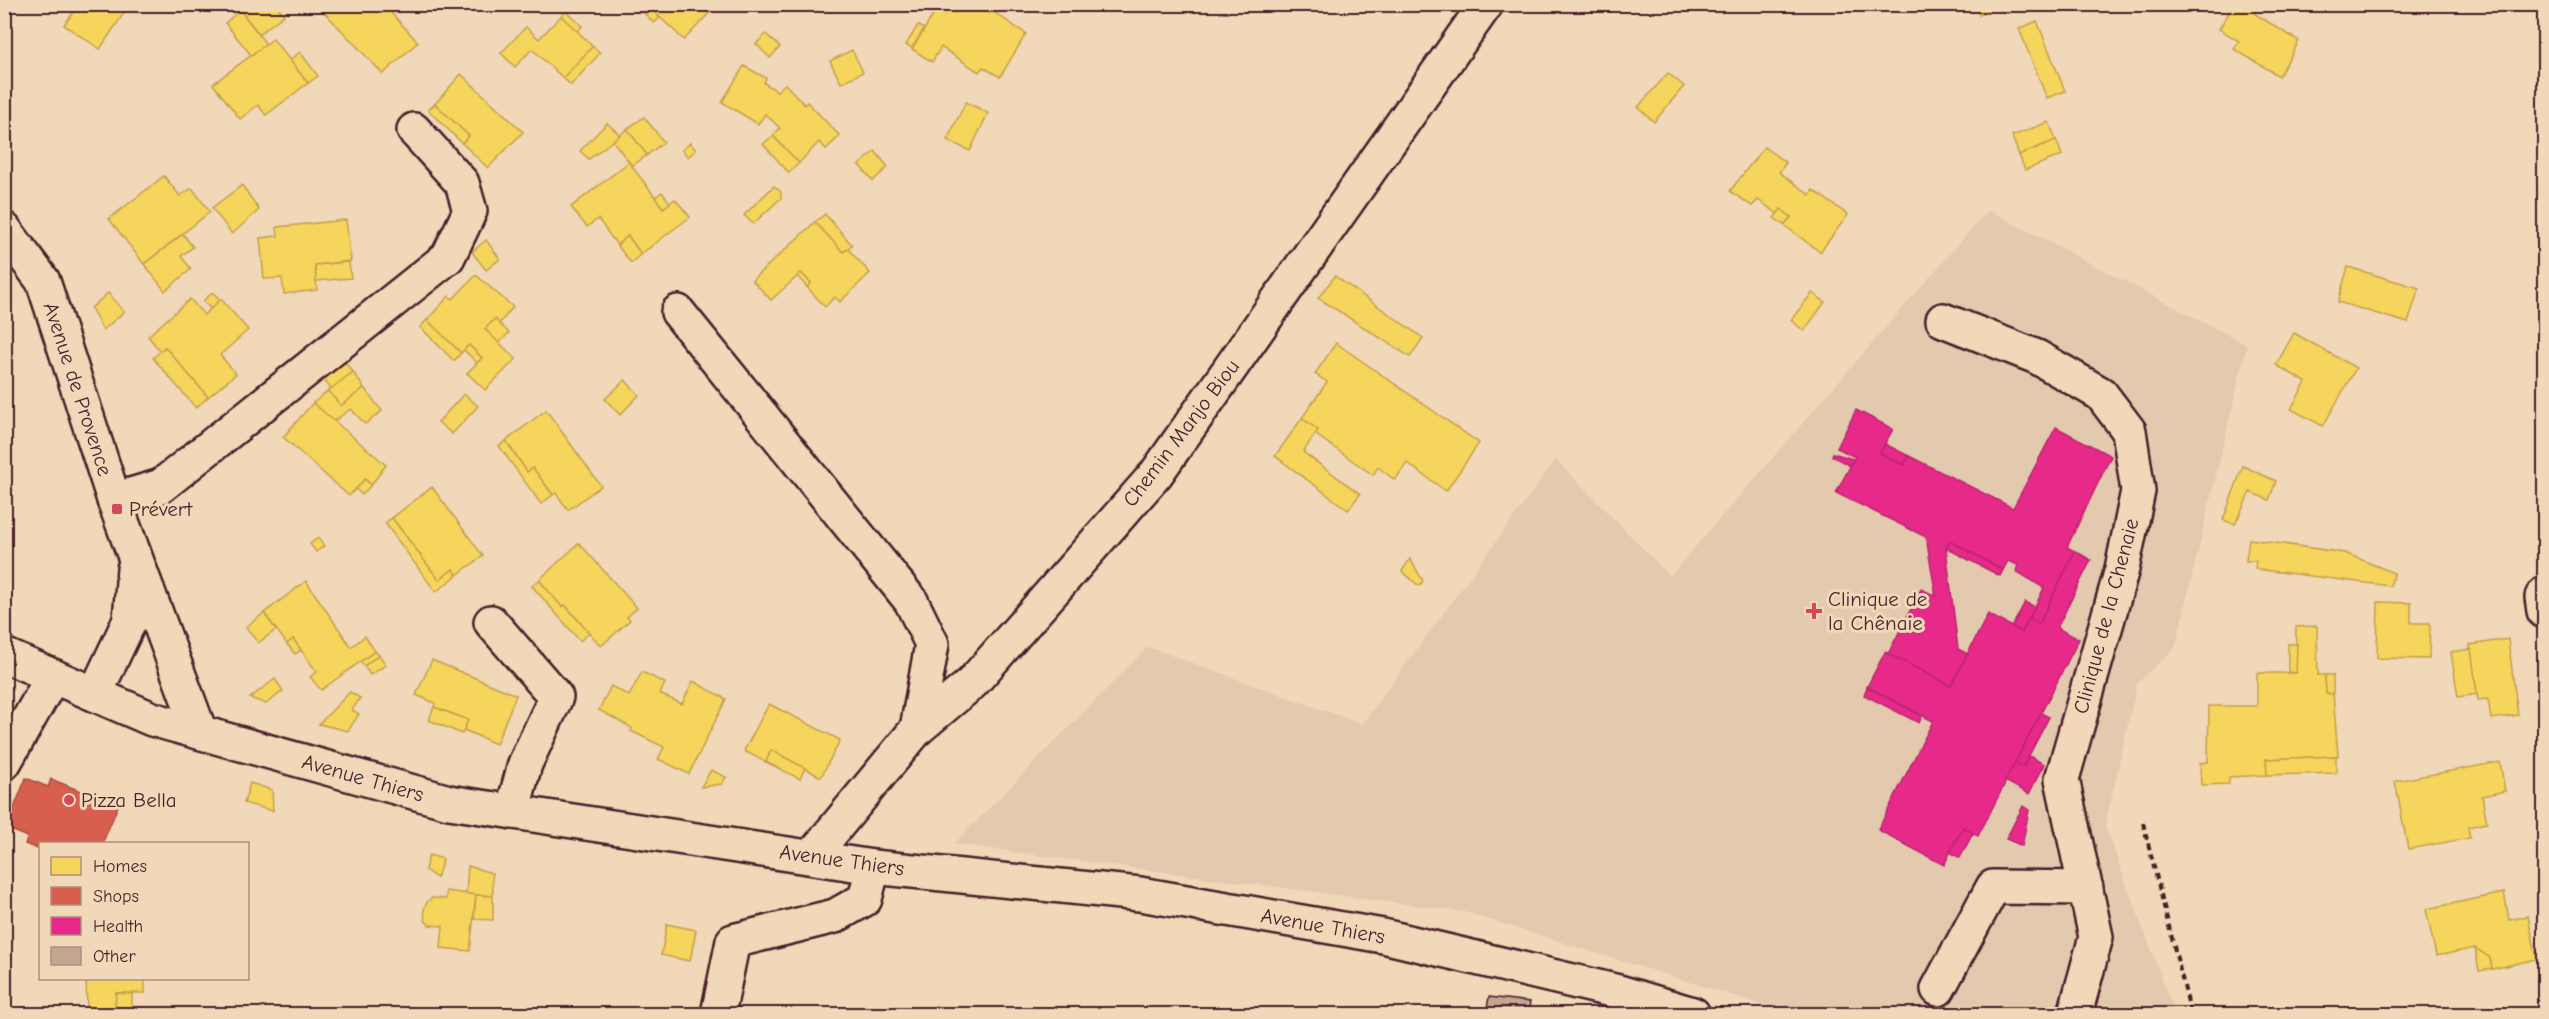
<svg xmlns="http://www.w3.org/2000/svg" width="2549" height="1019" font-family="'Comic Neue',sans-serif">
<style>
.built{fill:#e3c9ad}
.homes{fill:#f6d55c;stroke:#c29e4d;stroke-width:1.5}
.shops{fill:#d6604d;stroke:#ac4c43;stroke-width:1.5}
.health{fill:#e7298a;stroke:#b8266e;stroke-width:1.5}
.building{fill:#c4a793;stroke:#4a1f2b;stroke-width:1.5}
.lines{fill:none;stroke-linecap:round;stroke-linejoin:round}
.minor-casing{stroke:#4a1f2b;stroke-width:38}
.major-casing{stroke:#4a1f2b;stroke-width:38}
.path{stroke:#4a1f2b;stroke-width:4;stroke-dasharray:6 4.5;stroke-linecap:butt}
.minor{stroke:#f0d8b8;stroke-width:33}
.major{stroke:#f0d8b8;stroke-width:33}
.poi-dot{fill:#d1495b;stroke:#f0d8b8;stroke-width:2}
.labels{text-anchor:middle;stroke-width:6;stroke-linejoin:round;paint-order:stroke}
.street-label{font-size:21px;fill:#4a1f2b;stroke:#f0d8b8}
.poi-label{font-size:21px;fill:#4a1f2b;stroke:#f0d8b8;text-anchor:start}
</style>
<rect width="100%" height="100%" fill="#f0d8b8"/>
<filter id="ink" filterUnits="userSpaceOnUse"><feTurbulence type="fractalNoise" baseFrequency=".0167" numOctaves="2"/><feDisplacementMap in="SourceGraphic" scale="12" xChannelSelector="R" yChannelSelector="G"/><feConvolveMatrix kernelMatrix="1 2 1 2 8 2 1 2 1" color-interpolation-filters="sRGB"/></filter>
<g filter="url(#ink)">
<!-- built -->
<path class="built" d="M1988 210 2247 345 2175 648 2137 683 2105 826 2175 1014H1793L1465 912 954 844 1148 647 1362 724 1556 460 1670 576Z"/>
<!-- homes -->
<g class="homes">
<path d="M79 4H130L100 49 64 25Z"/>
<path d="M247 4H276L284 15 259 34 240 10Z"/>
<path d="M331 4H367L372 10 378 4H383L418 42 383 74 324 12Z"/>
<path d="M635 4H646L660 18 654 23Z"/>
<path d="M646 4H708L713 9 684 40Z"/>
<path d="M940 4H982L1026 34 1000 77 983 67 979 72 941 47 932 62 912 49Z"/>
<path d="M1975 4H2005L1979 15Z"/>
<path d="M2234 4H2261L2255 14 2299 41 2279 76 2234 49 2239 41 2219 29Z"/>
<path d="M240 10 266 44 251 55 225 23Z"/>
<path d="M566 11 582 26 577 32 561 16Z"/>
<path d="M561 16 593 46 563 78 532 49 515 67 501 53 526 27 539 39Z"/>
<path d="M2037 21 2065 91 2047 98 2019 29Z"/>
<path d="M918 25 924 29 912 48 906 45Z"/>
<path d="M766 34 780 47 770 58 756 44Z"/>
<path d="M273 39 308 83 266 115 258 105 240 119 213 84Z"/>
<path d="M593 46 600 53 571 85 563 78Z"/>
<path d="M852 50 863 72 841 83 830 61Z"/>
<path d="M300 52 318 76 308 83 290 60Z"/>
<path d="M744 66 766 78 764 83 777 91 785 84 805 105 807 102 840 136 826 149 819 142 799 163 773 136 780 128 765 114 758 124 722 102Z"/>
<path d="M1668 73 1684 86 1654 122 1638 107Z"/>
<path d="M461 74 523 132 488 168 462 143 469 136 435 104Z"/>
<path d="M966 102 988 113 970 151 947 140Z"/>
<path d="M435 104 469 136 462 143 428 110Z"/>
<path d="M644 117 664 142 647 155 627 129Z"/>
<path d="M2049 122 2056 140 2019 155 2012 136Z"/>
<path d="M607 123 620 135 589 159 580 151Z"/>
<path d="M627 129 647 155 632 166 613 141Z"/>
<path d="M773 136 799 163 789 173 763 144Z"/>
<path d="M2056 140 2062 155 2025 170 2019 155Z"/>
<path d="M690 143 696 150 688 157 682 150Z"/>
<path d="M1764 147 1786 163 1779 172 1810 195 1813 190 1848 215 1820 252 1784 225 1791 217 1781 209 1778 214 1758 200 1752 206 1730 191Z"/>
<path d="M875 151 888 167 873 181 859 165Z"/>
<path d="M629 162 663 208 675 199 690 217 641 254 628 236 617 245 598 219 587 227 571 207Z"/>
<path d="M164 176 180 196 192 188 210 212 144 264 109 219Z"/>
<path d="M242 185 259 210 232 234 212 208Z"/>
<path d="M774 186 781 192V198L753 224 744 215Z"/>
<path d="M662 192 670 203 663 208 655 197Z"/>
<path d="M1781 209 1791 217 1784 225 1774 218Z"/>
<path d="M825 214 852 245 843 252 815 222Z"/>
<path d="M346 220 351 261 315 265 317 290 284 294 282 278 264 279 260 238 278 236 277 227Z"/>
<path d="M815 222 843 252 848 249 870 273 840 302 835 297 825 307 807 287 811 283 801 273 771 300 752 280Z"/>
<path d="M183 234 193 247 181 256 191 269 165 291 144 264Z"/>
<path d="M628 236 641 254 631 263 617 245Z"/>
<path d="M486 240 500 259 486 270 472 252Z"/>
<path d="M349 262 351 278 316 281 315 265Z"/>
<path d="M2348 267 2419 288 2408 323 2338 302Z"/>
<path d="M801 273 811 283 807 287 797 276Z"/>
<path d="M476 275 513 307 499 324 495 319 485 329 516 359 485 390 467 373 482 358 469 345 461 353 427 320 449 296 453 299Z"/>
<path d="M1335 276 1423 338 1410 357 1318 298Z"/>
<path d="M213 292 220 300 211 309 203 301Z"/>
<path d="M108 293 124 312 103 330 91 308Z"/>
<path d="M1812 293 1825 302 1804 331 1791 320Z"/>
<path d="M190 299 204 315 221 299 248 330 220 355 236 374 208 397 165 347 160 351 148 336Z"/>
<path d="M495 319 509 333 499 343 485 329Z"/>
<path d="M427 320 461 353 454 361 420 327Z"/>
<path d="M2294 333 2356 368 2323 426 2291 409 2306 382 2276 365Z"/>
<path d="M1336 343 1479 443 1446 491 1407 463 1395 480 1378 467 1373 475 1315 434 1318 430 1302 418 1327 382 1315 374Z"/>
<path d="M469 345 482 358 477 363 464 350Z"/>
<path d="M165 347 208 397 196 408 153 358Z"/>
<path d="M340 356 353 372 331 389 318 373Z"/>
<path d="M353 372 364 388 341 406 328 391Z"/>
<path d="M625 380 639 395 620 415 605 399Z"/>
<path d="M364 388 382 411 365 424 351 409 334 421 313 403 328 391 341 406Z"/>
<path d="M464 394 478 406 452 434 438 422Z"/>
<path d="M313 403 386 465 371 485 365 479 349 496 283 437Z"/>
<path d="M546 410 601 486 568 510 556 493 553 495 533 468 527 472 506 441Z"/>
<path d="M1302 418 1318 430 1303 452 1360 494 1348 510 1275 456Z"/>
<path d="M506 441 527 472 533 468 553 495 541 504 499 446Z"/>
<path d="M2243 466 2276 481 2269 500 2250 492 2235 524 2223 520Z"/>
<path d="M365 479 371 485 362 495 356 489Z"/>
<path d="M432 487 483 556 457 575 453 569 439 580 392 518Z"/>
<path d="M392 518 439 580 453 569 457 575 436 592 385 523Z"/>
<path d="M318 538 324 546 316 552 310 544Z"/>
<path d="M2249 539 2345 553 2394 573 2390 586 2255 569 2256 561H2246Z"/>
<path d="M579 543 637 608 627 617 630 620 601 646 565 605 562 607 539 580Z"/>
<path d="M1410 559 1423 581 1419 586 1402 571Z"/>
<path d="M539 580 562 607 565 605 589 633 580 641 532 586Z"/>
<path d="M306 581 351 647 365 636 375 651 321 690 310 677 317 672 293 639 287 644 264 613Z"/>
<path d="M2378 602 2411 603V623H2430L2429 659 2377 658Z"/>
<path d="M264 613 276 630 258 643 246 627Z"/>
<path d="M2317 626 2318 675H2325L2326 693 2333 694 2338 756 2266 759 2267 775 2229 777V784L2201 785 2200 763 2208 762 2209 706H2257V673H2296V627Z"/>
<path d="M293 639 301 650 295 654 287 644Z"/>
<path d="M2508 639 2518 715 2491 719 2488 699 2478 700 2470 645Z"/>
<path d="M2288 644H2297L2296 673 2288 672Z"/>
<path d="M2471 649 2477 694 2458 697 2451 652Z"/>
<path d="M375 651 379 655 364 666 360 662Z"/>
<path d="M379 655 386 665 370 675 364 666Z"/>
<path d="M432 660 516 695 496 744 464 730 468 720 434 707 435 703 416 695Z"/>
<path d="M642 672 665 683 660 694 682 704 693 681 726 699 689 774 658 759 664 747 631 731 632 728 599 710 611 686 629 696Z"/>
<path d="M2325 675H2333V694L2326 693Z"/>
<path d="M275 679 283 691 266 704 250 698Z"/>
<path d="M350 692 360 698 352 710 359 714 348 731 319 724Z"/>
<path d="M769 704 840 740 821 777 771 750 766 762 744 751Z"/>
<path d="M434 707 468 720 462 734 429 720Z"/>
<path d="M771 750 805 768 800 779 766 762Z"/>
<path d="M2336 756V773L2267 775 2266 759Z"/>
<path d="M2500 762 2505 791 2482 796 2487 823 2468 827 2470 838 2408 849 2395 781Z"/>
<path d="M711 770 726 777 722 784 701 787Z"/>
<path d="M250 783 272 790 273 811 244 803Z"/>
<path d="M429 855 443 859 437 878 425 870Z"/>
<path d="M468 866 492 873 493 896 466 894Z"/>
<path d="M446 891 476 895 470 951 441 948 443 926 429 925 425 920 424 909 427 902 432 898 446 899Z"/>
<path d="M2504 893 2509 920 2528 916 2537 959 2492 969 2490 958 2475 948 2436 956 2426 909Z"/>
<path d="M476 895 493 896V920L474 919Z"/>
<path d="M667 924 696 930 690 961 661 955Z"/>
<path d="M2475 948 2490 958 2492 969 2479 971Z"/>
<path d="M86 978H145V993H116L115 1009H87Z"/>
<path d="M116 993 132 994V1010L115 1009Z"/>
</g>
<!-- shops -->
<path class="shops" d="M26 778 48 787 51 779 118 806 102 844H40V850L25 844 28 837 6 828Z"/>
<!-- health -->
<g class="health">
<path d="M1856 410 1893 429 1880 453 1904 465 1909 456 2013 508 2056 427 2111 456 2067 547 2075 551 2039 624 2029 619 2044 588 2016 571 2018 565 2008 561 2003 570 1950 541 1946 548 1958 649 1968 654 1951 686 1888 654 1921 589 1936 596 1926 537 1836 493 1855 457 1837 448Z"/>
<path d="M1885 444 1909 456 1904 465 1880 453Z"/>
<path d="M1833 453 1853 459 1850 466 1832 456Z"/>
<path d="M1950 541 2003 570 2000 576 1946 548Z"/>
<path d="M2075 551 2091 560 2057 628 2079 639 1978 836 1963 827 1944 865 1878 830 1933 721 1867 687 1885 652 1951 686 1988 614 2022 632 2029 619 2039 624Z"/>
<path d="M2025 602 2035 607 2022 632 2012 627Z"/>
<path d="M1867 687 1922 716 1919 723 1864 695Z"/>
<path d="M2041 713 2049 717 2023 767 2015 763Z"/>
<path d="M2029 756 2044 764 2029 794 2005 781 2015 763 2023 767Z"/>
<path d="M2023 806 2029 810 2022 846 2006 839Z"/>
<path d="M1963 827 1973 833 1960 858 1950 852Z"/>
</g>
<!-- building -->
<path class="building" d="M1489 997 1530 1002 1528 1014H1486Z"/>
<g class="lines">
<defs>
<g id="minor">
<path d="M4 229 43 281 114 500 200 732"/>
<path d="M678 312 911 601 932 644 917 729"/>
<path d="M1943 320 2037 357 2101 394 2129 431 2138 491 2122 569 2062 779 2096 937 2075 1014"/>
<path d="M114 500 161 486 448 257 470 211 462 183 414 130"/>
<path d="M2544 594 2542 597 2544 611"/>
<path d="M491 622 556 697 525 764 512 812"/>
<path d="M95 694 130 620 134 569"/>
<path d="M4 763 53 676"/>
<path d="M812 856 917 729 972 683 1156 474 1486 4"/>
<path d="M1938 989 1993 887 2086 888"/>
<path d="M718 1014 733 941 835 916 865 899 873 867"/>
</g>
<path id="major" d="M4 655 152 719 449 802 873 867 1140 894 1383 936 1619 992 1693 1014"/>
</defs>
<!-- minor casing -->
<use href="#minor" class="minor-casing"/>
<!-- major casing -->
<use href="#major" class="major-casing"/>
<!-- path -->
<path class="path" d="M2143 823 2191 1014"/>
<!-- minor -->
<use href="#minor" class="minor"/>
<!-- major -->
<use href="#major" class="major"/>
</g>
</g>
<!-- markers -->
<g class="poi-dot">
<rect x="111" y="503" width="12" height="12" rx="3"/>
<path d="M1811 602h6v6h6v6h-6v6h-6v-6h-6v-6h6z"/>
<circle cx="69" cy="800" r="6"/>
</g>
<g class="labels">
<!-- street labels -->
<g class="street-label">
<text transform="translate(78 389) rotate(72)" y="7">Avenue de Provence</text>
<text transform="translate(1181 433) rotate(-53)" y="7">Chemin Manjo Biou</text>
<text transform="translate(2106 616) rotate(-75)" y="7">Clinique de la Chenaie</text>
<text transform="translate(363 778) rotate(16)" y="7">Avenue Thiers</text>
<text transform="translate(842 860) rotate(8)" y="7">Avenue Thiers</text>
<text transform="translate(1323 926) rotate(10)" y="7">Avenue Thiers</text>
</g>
<!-- poi labels -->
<g class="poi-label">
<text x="129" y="516">Prévert</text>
<text x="1828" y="606">Clinique de<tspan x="1828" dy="24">la Chênaie</tspan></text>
<text x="81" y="807">Pizza Bella</text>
</g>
</g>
<!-- margin -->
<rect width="2549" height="1019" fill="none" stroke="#f0d8b8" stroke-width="24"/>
<rect x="12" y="12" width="2525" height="995" fill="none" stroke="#4a1f2b" stroke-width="2" filter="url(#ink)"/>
<!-- legend -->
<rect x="39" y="842" width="210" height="138" fill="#f0d8b8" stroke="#ae8e80" stroke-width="1.5"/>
<rect x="51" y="857" width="30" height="18" fill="#f6d55c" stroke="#ae8e80" stroke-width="1.5"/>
<text x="93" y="872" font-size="18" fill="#4a1f2b">Homes</text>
<rect x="51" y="887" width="30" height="18" fill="#d6604d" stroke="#ae8e80" stroke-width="1.5"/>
<text x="93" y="902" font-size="18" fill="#4a1f2b">Shops</text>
<rect x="51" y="917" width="30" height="18" fill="#e7298a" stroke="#ae8e80" stroke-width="1.5"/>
<text x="93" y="932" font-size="18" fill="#4a1f2b">Health</text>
<rect x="51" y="947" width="30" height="18" fill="#c4a793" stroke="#ae8e80" stroke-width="1.5"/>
<text x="93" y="962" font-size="18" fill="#4a1f2b">Other</text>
</svg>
